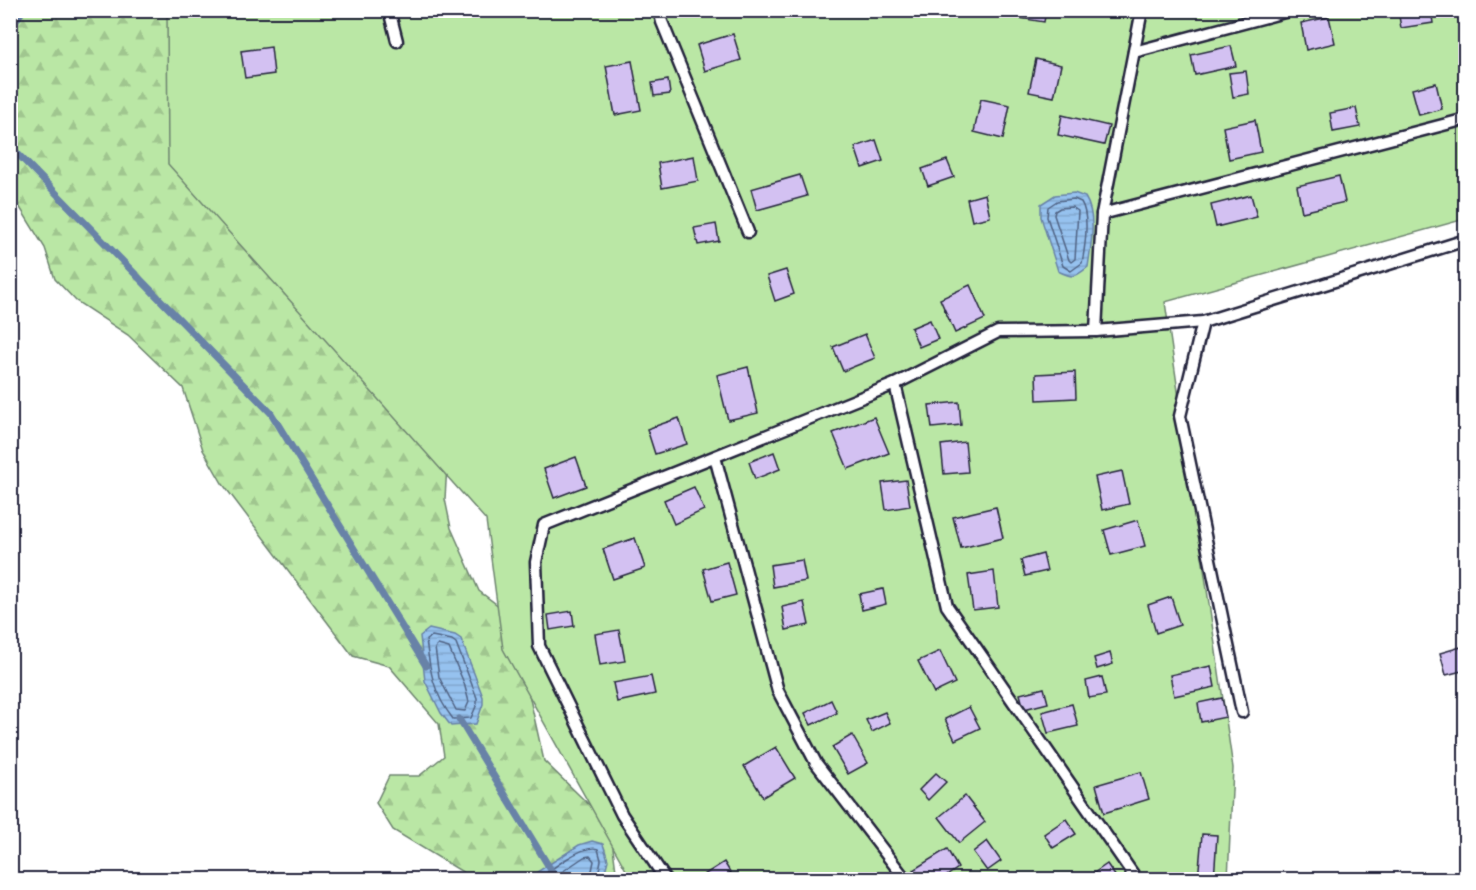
<svg xmlns="http://www.w3.org/2000/svg" width="1476" height="890" font-family="Caveat,sans-serif">
<style>
.forest{fill:url(#forest-firs);stroke:#6e8470;stroke-width:1.5}
.garden{fill:#bae7a5;stroke:#6e8470;stroke-width:1.5}
.water{fill:url(#water-rules);stroke:#6882a7;stroke-width:1.5}
.lines{fill:none;stroke-linecap:round;stroke-linejoin:round}
.shore{stroke:#506283;stroke-width:1.5}
.stream{stroke:#6882a7;stroke-width:7}
.building{fill:#d3c1f2;stroke:#22223b;stroke-width:1.5}
.lane-casing{stroke:#22223b;stroke-width:15}
.lane{stroke:#fff;stroke-width:10}
</style>
<defs>
<pattern id="forest-firs" width="22" height="20" patternUnits="userSpaceOnUse" patternTransform="scale(1.5)"><rect width="22" height="20" fill="#bae7a5"/><path d="M5 1l3.5 6h-7zM16 11l3.5 6h-7z" fill="#a0c68f"/></pattern>
<pattern id="water-rules" width="6" height="5" patternUnits="userSpaceOnUse" patternTransform="scale(1.5)"><rect width="6" height="5" fill="#96c2ef"/><path d="M0 2.5h6" fill="none" stroke="#81a6ce"/></pattern>
</defs>
<rect width="100%" height="100%" fill="#fff"/>
<filter id="ink" filterUnits="userSpaceOnUse"><feTurbulence type="fractalNoise" baseFrequency=".0167" numOctaves="2"/><feDisplacementMap in="SourceGraphic" scale="12" xChannelSelector="R" yChannelSelector="G"/><feConvolveMatrix kernelMatrix="1 2 1 2 8 2 1 2 1" color-interpolation-filters="sRGB"/></filter>
<g filter="url(#ink)">
<!-- forest -->
<path class="forest" d="M208 10 450 413 445 499 451 528 479 591 528 628 521 659 544 761 610 825 617 879H474L393 830 376 803 389 776H419L444 756 439 724 389 666 353 656 222 483 203 450 183 388 128 335 76 301 55 279 45 248 11 193V11Z"/>
<!-- garden -->
<path class="garden" d="M167 11H1465V219L1165 302 1233 768 1228 879H631L503 649 486 520 168 164Z"/>
<!-- water -->
<g class="water">
<path d="M1074 193 1085 197C1097 216 1091 245 1088 267 1075 277 1074 279 1058 271L1041 217V204L1055 195Z"/>
<path d="M429 629 455 635 461 639 483 697V704L476 724 451 726 441 713 425 681 420 636Z"/>
<path d="M592 841 603 844 608 860 603 879H530L534 874 579 845Z"/>
</g>
<g class="lines">
<!-- shore -->
<g class="shore">
<path d="M1074 199 1081 202C1090 216 1085 247 1082 263L1071 271 1063 266 1047 217 1048 207 1057 201Z"/>
<path d="M1072 207 1078 211 1075 259 1071 262 1069 260 1054 215 1055 211 1060 208Z"/>
<path d="M432 636 452 640 456 643 477 698V704L471 718 453 719C433 693 430 671 426 640Z"/>
<path d="M438 645 449 648 464 683 469 702 465 711 456 710 439 677 435 648Z"/>
<path d="M538 880C550 870 584 843 598 849L601 860 597 880"/>
<path d="M550 880 584 857 590 856 594 861 590 880"/>
</g>
<!-- stream -->
<g class="stream">
<path d="M10 29 23 10"/>
<path d="M10 146 271 413 426 666"/>
<path d="M459 719 557 880"/>
</g>
</g>
<!-- building -->
<g class="building">
<path d="M1008 10H1046L1044 22 1007 16Z"/>
<path d="M1398 10H1431L1433 23 1401 28Z"/>
<path d="M1329 17 1335 43 1306 50 1301 23Z"/>
<path d="M733 34 741 60 705 71 697 45Z"/>
<path d="M1231 46 1236 66 1195 75 1191 55Z"/>
<path d="M271 47 274 74 245 78 241 51Z"/>
<path d="M1036 59 1061 65 1054 97 1029 92Z"/>
<path d="M632 61 641 110 615 115 606 66Z"/>
<path d="M1246 71 1249 94 1233 97 1229 73Z"/>
<path d="M668 80 670 94 654 96 652 83Z"/>
<path d="M1436 83 1442 109 1419 115 1412 89Z"/>
<path d="M981 99 1010 105 1003 139 974 132Z"/>
<path d="M1356 108 1360 127 1333 132 1330 113Z"/>
<path d="M1062 115 1109 126 1104 145 1058 135Z"/>
<path d="M1255 120 1261 152 1229 159 1223 127Z"/>
<path d="M876 140 883 161 862 168 855 147Z"/>
<path d="M694 156 698 181 662 188 658 163Z"/>
<path d="M947 160 954 177 928 186 922 169Z"/>
<path d="M800 175 807 196 757 210 751 189Z"/>
<path d="M1339 176 1345 202 1302 212 1297 186Z"/>
<path d="M985 194 990 217 972 221 967 199Z"/>
<path d="M1251 195 1257 217 1216 227 1211 205Z"/>
<path d="M716 224 719 241 698 245 694 228Z"/>
<path d="M786 270 794 294 775 301 767 276Z"/>
<path d="M970 285 985 319 955 333 940 299Z"/>
<path d="M930 320 938 339 919 347 911 328Z"/>
<path d="M865 334 875 358 843 371 833 347Z"/>
<path d="M748 367 758 413 728 420 717 375Z"/>
<path d="M1075 372 1076 398 1037 400 1036 374Z"/>
<path d="M959 402 961 425 932 428 929 405Z"/>
<path d="M874 417 889 453 848 469 833 433Z"/>
<path d="M679 418 687 444 655 454 647 429Z"/>
<path d="M965 442 968 472 944 474 941 445Z"/>
<path d="M774 452 780 469 755 479 749 462Z"/>
<path d="M576 457 586 486 554 498 544 469Z"/>
<path d="M1122 471 1129 504 1102 510 1095 477Z"/>
<path d="M906 480 910 506 886 510 882 483Z"/>
<path d="M694 487 704 510 674 524 664 500Z"/>
<path d="M996 507 1003 538 961 548 953 517Z"/>
<path d="M1138 520 1145 546 1111 555 1104 530Z"/>
<path d="M635 538 645 568 613 579 603 549Z"/>
<path d="M1043 554 1047 571 1025 576 1021 560Z"/>
<path d="M802 560 806 581 773 587 770 565Z"/>
<path d="M727 562 736 595 712 601 703 569Z"/>
<path d="M994 571 998 607 973 610 968 575Z"/>
<path d="M883 589 886 604 862 610 859 594Z"/>
<path d="M1171 597 1180 625 1156 633 1148 605Z"/>
<path d="M804 602 809 625 786 630 782 607Z"/>
<path d="M572 611 574 626 550 630 548 615Z"/>
<path d="M619 630 625 661 600 665 595 634Z"/>
<path d="M1461 647 1466 670 1446 675 1440 653Z"/>
<path d="M940 651 955 683 934 693 918 661Z"/>
<path d="M1110 653 1113 664 1097 669 1094 658Z"/>
<path d="M1211 666 1215 687 1174 696 1170 675Z"/>
<path d="M651 676 655 694 617 702 613 683Z"/>
<path d="M1102 677 1106 695 1089 698 1086 681Z"/>
<path d="M1044 688 1048 703 1024 709 1020 694Z"/>
<path d="M1222 698 1226 717 1201 722 1198 703Z"/>
<path d="M831 700 837 713 811 725 805 713Z"/>
<path d="M1072 704 1078 726 1048 733 1042 712Z"/>
<path d="M969 707 980 728 955 740 945 719Z"/>
<path d="M885 712 890 723 872 732 866 720Z"/>
<path d="M852 735 868 763 848 774 832 747Z"/>
<path d="M776 747 795 778 763 797 744 766Z"/>
<path d="M1141 772 1149 799 1104 813 1096 785Z"/>
<path d="M936 773 946 782 928 800 919 790Z"/>
<path d="M965 796 985 822 959 843 939 817Z"/>
<path d="M1066 819 1076 834 1053 848 1044 834Z"/>
<path d="M1202 834 1217 835 1214 880H1198Z"/>
<path d="M987 841 1001 861 987 871 973 852Z"/>
<path d="M947 849 958 868 941 880H919L913 870Z"/>
<path d="M724 862 735 880H696Z"/>
<path d="M1107 864 1118 880H1084Z"/>
</g>
<g class="lines">
<defs>
<g id="lane">
<path d="M389 10 397 41"/>
<path d="M659 10 662 22 748 232"/>
<path d="M1134 52 1292 10"/>
<path d="M1466 119 1102 214 1096 331 1203 322 1466 240"/>
<path d="M1102 214 1142 10"/>
<path d="M1203 322 1180 416 1242 712"/>
<path d="M895 384 947 606 1137 880"/>
<path d="M715 457 778 691 816 763 906 880"/>
<path d="M666 880 622 815 539 646 536 562 544 525 895 384 998 332 1096 331"/>
</g>
</defs>
<!-- lane casing -->
<use href="#lane" class="lane-casing"/>
<!-- lane -->
<use href="#lane" class="lane"/>
</g>
</g>
<!-- margin -->
<rect width="1476" height="890" fill="none" stroke="#fff" stroke-width="36"/>
<rect x="18" y="18" width="1440" height="854" fill="none" stroke="#22223b" stroke-width="2" filter="url(#ink)"/>
</svg>
